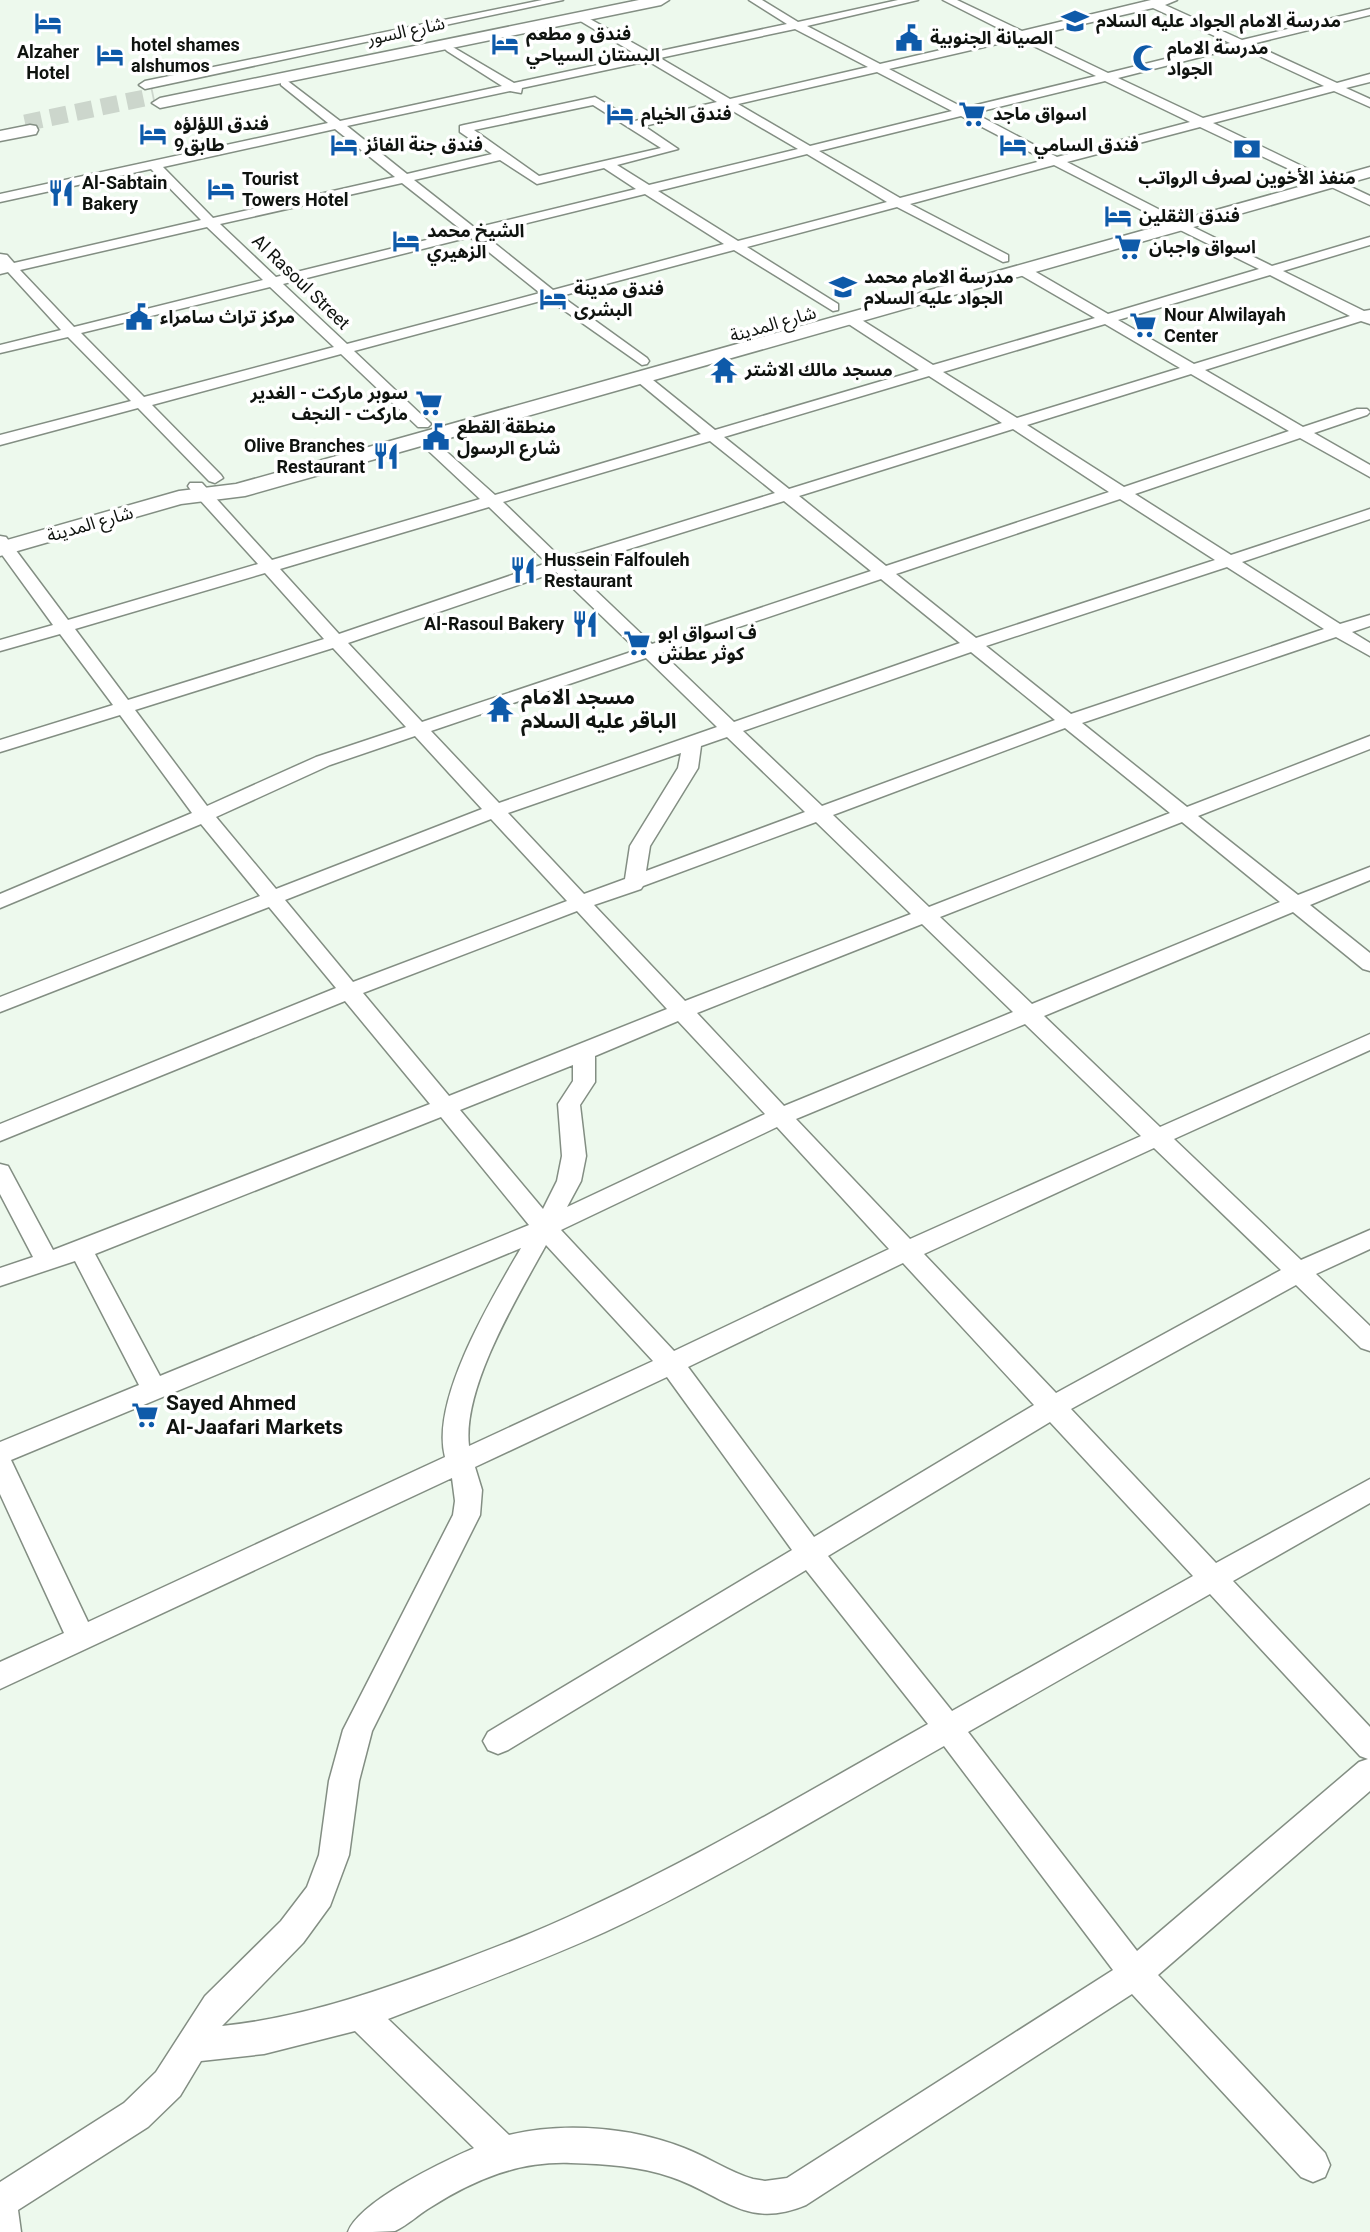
<svg xmlns="http://www.w3.org/2000/svg" width="1370" height="2232" font-family="Roboto,'Noto Sans Arabic',sans-serif">
<style>
.lines{fill:none;stroke-linecap:round;stroke-linejoin:round}
.secondary-tunnel{stroke:#ccd6cc;stroke-width:17;stroke-dasharray:17 9;stroke-linecap:butt}
.street-casing{stroke:#838e83;stroke-width:3}
.secondary-casing{stroke:#838e83;stroke-width:3}
.street{fill:#fff;fill-rule:evenodd}
.secondary{fill:#fff;fill-rule:evenodd}
.labels{text-anchor:middle;stroke-width:7;stroke-linejoin:round;paint-order:stroke}
.far-poi-label{font-size:18px;font-weight:bold;fill:#0f130f;stroke:#fff;text-anchor:start}
.far-street-label{font-size:18px;fill:#0f130f;stroke:#fff}
.poi-label{font-size:21px;font-weight:bold;fill:#0f130f;stroke:#fff;text-anchor:start}
</style>
<rect width="100%" height="100%" fill="#edf9ed"/>
<g class="lines">
<!-- secondary-tunnel -->
<path class="secondary-tunnel" d="M25 123 154 96"/>
<defs>
<g id="street">
<path d="M542 0H563L145 89 139 85 145 81Z"/>
<path d="M749 0H762L798 22 898 0H918L807 26 880 64 1010 34 943 0H957L1022 31 1151 0H1177L1165 5 1242 40 1370 9V15L1252 44 1337 83 1370 74V82L1346 88 1370 99V107L1334 91 1213 123 1310 170V176L1306 177 1200 127 1067 162 1164 212V218L1159 219 1054 165 910 204 1008 255V261L1003 262 897 207 747 247 838 304V310L833 311 734 250 561 296 647 358 649 361 647 364 642 365 548 299 354 351 428 421 431 424 428 427H418L341 354 152 405 221 475 223 478 215 483 209 481 138 408 0 445V435L131 401 68 337 0 353V345L61 330 8 272 0 274V254L7 255 14 263 201 220 151 169 0 202V194L328 123 281 85V81L285 79 340 121 502 86 447 51 445 49 451 46 514 83 639 56 577 19V15L581 14 651 53 787 24ZM1153 8 1230 43 1108 73 1031 36ZM795 29 868 67 730 99 660 58ZM1019 39 1096 76 964 108 889 69ZM1240 47 1324 86 1203 118 1118 78ZM648 61 717 102 635 121 595 97 464 125 460 126V132L492 154 407 174 347 126 510 91 521 93 522 88ZM877 72 952 111 810 146 738 104ZM1105 81 1190 122 1057 157 974 113ZM593 105 661 148 539 176 474 130ZM726 107 798 149 649 185 617 165 678 149 644 126ZM961 116 1045 160 900 198 819 151ZM335 129 395 177 213 218 163 167ZM807 154 887 202 738 241 658 191ZM500 160 537 184 604 168 636 189 475 228 414 180ZM402 183 463 231 276 277 220 224ZM645 194 724 244 553 290 483 234ZM207 227 263 280 74 327 20 270ZM470 237 540 293 347 344 283 284ZM270 287 334 347 144 397 81 333Z"/>
<path d="M1334 179 1370 196V205L1329 186 1328 183Z"/>
<path d="M1183 222 1272 266 1370 237V245L1283 271 1364 311 1370 310V324L1361 321 1205 370 1303 427 1357 409H1367L1370 412 1367 415 1314 433 1370 465V477L1300 438 1135 494 1231 555 1370 509V519L1242 562 1340 624 1370 615V626L1352 632 1370 643V656L1336 637 1082 723 1187 807 1370 736V749L1198 816 1298 895 1370 867V880L1310 905 1370 953V971L1363 969 1293 912 1044 1016 1160 1127 1370 1034V1050L1174 1139 1301 1260 1370 1230V1249L1316 1274 1370 1326V1351L1361 1348 1296 1285 1071 1409 1216 1563 1370 1479V1503L1233 1581 1370 1727V1791L1158 1975 1325 2153 1330 2165 1325 2177 1313 2182 1301 2177 1132 1994 806 2205C746 2230 724 2195 671 2177 639 2166 605 2164 571 2163 519 2161 475 2179 431 2207 419 2214 408 2225 395 2231 384 2232 361 2232 348 2232 360 2201 442 2162 474 2148L355 2031 264 2054 201 2061 180 2096 148 2127 18 2210 21 2232H0V2182L124 2103 156 2072 205 1996 281 1921 307 1887 319 1855 329 1781 343 1730 453 1515 455 1501 452 1478 0 1689V1662L64 1633 0 1494V1442L139 1385 75 1261 0 1286V1268L33 1257 0 1194V1164L8 1166 53 1250 430 1104 345 1001 0 1141V1124L336 988 269 907 0 1012V997L260 896 201 824 0 908V894L192 813 120 715 0 752V740L113 705 60 634 0 651V640L53 625 0 552V536L6 537 68 620 258 564 190 489 188 486 190 483H202L272 560 480 499 419 442 416 439 419 436H429L495 495 701 434 638 382 636 379 638 376H648L715 430 919 370 847 323V317H857L933 365 1095 318 1019 274V268H1029L1108 314 1259 269 1178 229 1176 226ZM1270 275 1350 316 1194 364 1118 320ZM1105 324 1180 368 1017 418 943 372ZM1191 374 1289 431 1124 487 1027 425ZM929 376 1002 423 789 489 724 437ZM1013 429 1109 492 886 566 799 496ZM710 441 775 493 562 559 503 502ZM1120 499 1215 560 976 638 896 574ZM784 501 871 571 652 644 571 567ZM489 507 547 563 339 634 280 569ZM1227 567 1324 629 1071 714 986 646ZM556 572 637 650 422 722 348 643ZM265 573 324 639 128 700 75 629ZM881 579 960 643 734 722 662 653ZM333 648 406 727 316 757 207 806 135 710ZM971 652 1055 720 822 806 743 731ZM646 658 717 727 499 803 431 731ZM1065 728 1170 813 929 907 833 815ZM415 736 482 809 276 889 216 817 330 765ZM727 737 805 812 646 871 650 846 698 768 701 746ZM681 753 678 768 630 846 625 879 584 894 508 813ZM491 819 567 901 353 982 285 900ZM816 822 911 914 685 1001 594 905 641 889 643 886ZM1182 822 1280 902 1032 1004 940 917ZM577 911 667 1009 449 1096 363 993ZM922 924 1013 1012 784 1106 697 1013ZM678 1021 765 1114 567 1207 581 1181 586 1156 580 1105 595 1082V1056ZM1025 1024 1141 1136 910 1239 796 1119ZM573 1065V1081L558 1104 562 1156 557 1181 543 1209 460 1110ZM441 1117 529 1225 160 1376 95 1254ZM777 1127 889 1249 674 1351 561 1230ZM1154 1148 1281 1270 1056 1393 924 1254ZM546 1245 653 1361 469 1446C462 1388 518 1296 546 1245ZM521 1248C492 1298 430 1400 445 1457L88 1622 11 1460ZM903 1263 1034 1405 814 1537 688 1367ZM667 1377 792 1550 488 1732 483 1741 488 1750 498 1754 508 1750 806 1570 928 1724C814 1788 701 1856 583 1910 537 1932 489 1950 441 1968 370 1994 299 2018 222 2026L303 1943 330 1906 349 1855 359 1781 372 1731 480 1515 482 1490 475 1467ZM1050 1422 1193 1576 952 1711 828 1556ZM1210 1594 1360 1756 1368 1759 1359 1762 1137 1951 968 1732ZM944 1746 1113 1970 787 2178 765 2181 753 2179C729 2172 708 2157 684 2148 631 2127 564 2122 509 2135L388 2019C461 1991 534 1964 605 1932 721 1878 832 1809 944 1746Z"/>
</g>
<g id="secondary">
<path d="M639 0H669L661 5 160 108 152 103 160 98Z"/>
<path d="M30 125 36 126 38 130 36 134 0 141V131Z"/>
<path d="M1370 167V177L245 496 181 504 0 556V542L179 491 236 484Z"/>
</g>
</defs>
<!-- street casing -->
<use href="#street" class="street-casing"/>
<!-- secondary casing -->
<use href="#secondary" class="secondary-casing"/>
<!-- street -->
<use href="#street" class="street"/>
<!-- secondary -->
<use href="#secondary" class="secondary"/>
</g>
<!-- icons -->
<defs>
<symbol id="school-bare" viewBox="-9 -9 18 18"><path d="M0-5L7-2L0 1L-7-2ZM-4 1L0 2.5L4 1V4Q0 6-4 4Z" fill="#0e5aa9" stroke="#fff" stroke-width="2.5" paint-order="stroke"/></symbol>
<symbol id="hotel-bare" viewBox="-9 -9 18 18"><path d="M-6-4.5h1.5V1H6V5H4.5V3h-9V5H-6ZM-4 0a1.8 1.8 0 1 1 3.6 0ZM.5 0V-2.5h3Q6-2.5 6 0Z" fill="#0e5aa9" stroke="#fff" stroke-width="2.5" paint-order="stroke"/></symbol>
<symbol id="civic-bare" viewBox="-9 -9 18 18"><path d="M-.6-6.5H3V-4.5H.6V-3L4-1V1h2V6H-6V1h2V-1L-.6-3ZM-1.2 2.5V6h2.4V2.5Z" fill="#0e5aa9" stroke="#fff" stroke-width="2.5" paint-order="stroke"/></symbol>
<symbol id="mosque-bare" viewBox="-9 -9 18 18"><path d="M3.5-4.9A6 6 0 1 0 3.5 4.9A5 5 0 1 1 3.5-4.9Z" fill="#0e5aa9" stroke="#fff" stroke-width="2.5" paint-order="stroke"/></symbol>
<symbol id="supermarket-bare" viewBox="-9 -9 18 18"><path d="M-6-5.5h2.5l.6 2H6L4.5 2H-2.5L-4.4-4H-6ZM-1.5 3.2a1.3 1.3 0 1 0 .1 0ZM3 3.2a1.3 1.3 0 1 0 .1 0Z" fill="#0e5aa9" stroke="#fff" stroke-width="2.5" paint-order="stroke"/></symbol>
<symbol id="bank-bare" viewBox="-9 -9 18 18"><path d="M-6-4H6V4H-6ZM0-2.3a2.3 2.3 0 1 0 0 4.6a2.3 2.3 0 1 0 0-4.6Z" fill="#0e5aa9" stroke="#fff" stroke-width="2.5" paint-order="stroke"/></symbol>
<symbol id="restaurant-bare" viewBox="-9 -9 18 18"><path d="M-5-6h1v4h1v-4h1v4h1v-4h1v5L-1.5 .5V6h-2V.5L-5-1ZM5-6V6H3V1.5H1.5Q1.5-4 5-6Z" fill="#0e5aa9" stroke="#fff" stroke-width="2.5" paint-order="stroke"/></symbol>
<symbol id="temple-bare" viewBox="-9 -9 18 18"><path d="M0-6L5-2H3V0L6.5 2.5H4V6H1.5V3h-3V6H-4V2.5H-6.5L-3 0V-2H-5Z" fill="#0e5aa9" stroke="#fff" stroke-width="2.5" paint-order="stroke"/></symbol>
</defs>
<g fill-rule="evenodd">
<use href="#school-bare" x="1056" y="2" width="38" height="38"/>
<use href="#hotel-bare" x="29" y="4" width="38" height="38"/>
<use href="#civic-bare" x="890" y="19" width="38" height="38"/>
<use href="#hotel-bare" x="486" y="25" width="38" height="38"/>
<use href="#hotel-bare" x="91" y="36" width="38" height="38"/>
<use href="#mosque-bare" x="1127" y="39" width="38" height="38"/>
<use href="#hotel-bare" x="601" y="95" width="38" height="38"/>
<use href="#supermarket-bare" x="953" y="95" width="38" height="38"/>
<use href="#hotel-bare" x="134" y="115" width="38" height="38"/>
<use href="#hotel-bare" x="325" y="126" width="38" height="38"/>
<use href="#hotel-bare" x="994" y="126" width="38" height="38"/>
<use href="#bank-bare" x="1228" y="130" width="38" height="38"/>
<use href="#hotel-bare" x="202" y="170" width="38" height="38"/>
<use href="#restaurant-bare" x="42" y="174" width="38" height="38"/>
<use href="#hotel-bare" x="1099" y="197" width="38" height="38"/>
<use href="#hotel-bare" x="387" y="222" width="38" height="38"/>
<use href="#supermarket-bare" x="1109" y="228" width="38" height="38"/>
<use href="#school-bare" x="824" y="268" width="38" height="38"/>
<use href="#hotel-bare" x="534" y="280" width="38" height="38"/>
<use href="#civic-bare" x="120" y="298" width="38" height="38"/>
<use href="#supermarket-bare" x="1124" y="306" width="38" height="38"/>
<use href="#temple-bare" x="705" y="351" width="38" height="38"/>
<use href="#supermarket-bare" x="410" y="384" width="38" height="38"/>
<use href="#civic-bare" x="417" y="418" width="38" height="38"/>
<use href="#restaurant-bare" x="367" y="437" width="38" height="38"/>
<use href="#restaurant-bare" x="504" y="551" width="38" height="38"/>
<use href="#restaurant-bare" x="566" y="605" width="38" height="38"/>
<use href="#supermarket-bare" x="618" y="624" width="38" height="38"/>
<use href="#temple-bare" x="481" y="690" width="38" height="38"/>
<use href="#supermarket-bare" x="126" y="1396" width="38" height="38"/>
</g>
<g class="labels">
<!-- far-poi labels -->
<g class="far-poi-label">
<text x="1096" y="27">مدرسة الامام الجواد عليه السلام</text>
<text x="526" y="40">فندق و مطعم<tspan x="526" dy="21">البستان السياحي</tspan></text>
<text x="930" y="44">الصيانة الجنوبية</text>
<text x="131" y="51">hotel shames<tspan x="131" dy="21">alshumos</tspan></text>
<text x="1167" y="54">مدرسة الامام<tspan x="1167" dy="21">الجواد</tspan></text>
<text x="48" y="58" text-anchor="middle">Alzaher<tspan x="48" dy="21">Hotel</tspan></text>
<text x="641" y="120">فندق الخيام</text>
<text x="993" y="120">اسواق ماجد</text>
<text x="174" y="130">فندق اللؤلؤه<tspan x="174" dy="21">9طابق</tspan></text>
<text x="365" y="151">فندق جنة الفائز</text>
<text x="1034" y="151">فندق السامي</text>
<text x="1247" y="184" text-anchor="middle">منفذ الأخوين لصرف الرواتب</text>
<text x="242" y="185">Tourist<tspan x="242" dy="21">Towers Hotel</tspan></text>
<text x="82" y="189">Al-Sabtain<tspan x="82" dy="21">Bakery</tspan></text>
<text x="1139" y="222">فندق الثقلين</text>
<text x="427" y="237">الشيخ محمد<tspan x="427" dy="21">الزهيري</tspan></text>
<text x="1149" y="253">اسواق واجبان</text>
<text x="864" y="283">مدرسة الامام محمد<tspan x="864" dy="21">الجواد عليه السلام</tspan></text>
<text x="574" y="295">فندق مدينة<tspan x="574" dy="21">البشرى</tspan></text>
<text x="1164" y="321">Nour Alwilayah<tspan x="1164" dy="21">Center</tspan></text>
<text x="160" y="323">مركز تراث سامراء</text>
<text x="745" y="376">مسجد مالك الاشتر</text>
<text x="408" y="399" text-anchor="end">سوبر ماركت - الغدير<tspan x="408" dy="21">ماركت - النجف</tspan></text>
<text x="457" y="433">منطقة القطع<tspan x="457" dy="21">شارع الرسول</tspan></text>
<text x="365" y="452" text-anchor="end">Olive Branches<tspan x="365" dy="21">Restaurant</tspan></text>
<text x="544" y="566">Hussein Falfouleh<tspan x="544" dy="21">Restaurant</tspan></text>
<text x="564" y="630" text-anchor="end">Al-Rasoul Bakery</text>
<text x="658" y="639">ف اسواق ابو<tspan x="658" dy="21">كوثر عطش</tspan></text>
</g>
<!-- far-street labels -->
<g class="far-street-label">
<text transform="translate(406 31) rotate(-12)" y="6">شارع السور</text>
<text transform="translate(301 282) rotate(44)" y="6">Al Rasoul Street</text>
<text transform="translate(773 324) rotate(-16)" y="6">شارع المدينة</text>
<text transform="translate(90 524) rotate(-16)" y="6">شارع المدينة</text>
</g>
<!-- poi labels -->
<g class="poi-label">
<text x="521" y="704">مسجد الامام<tspan x="521" dy="24">الباقر عليه السلام</tspan></text>
<text x="166" y="1410">Sayed Ahmed<tspan x="166" dy="24">Al-Jaafari Markets</tspan></text>
</g>
</g>
</svg>
